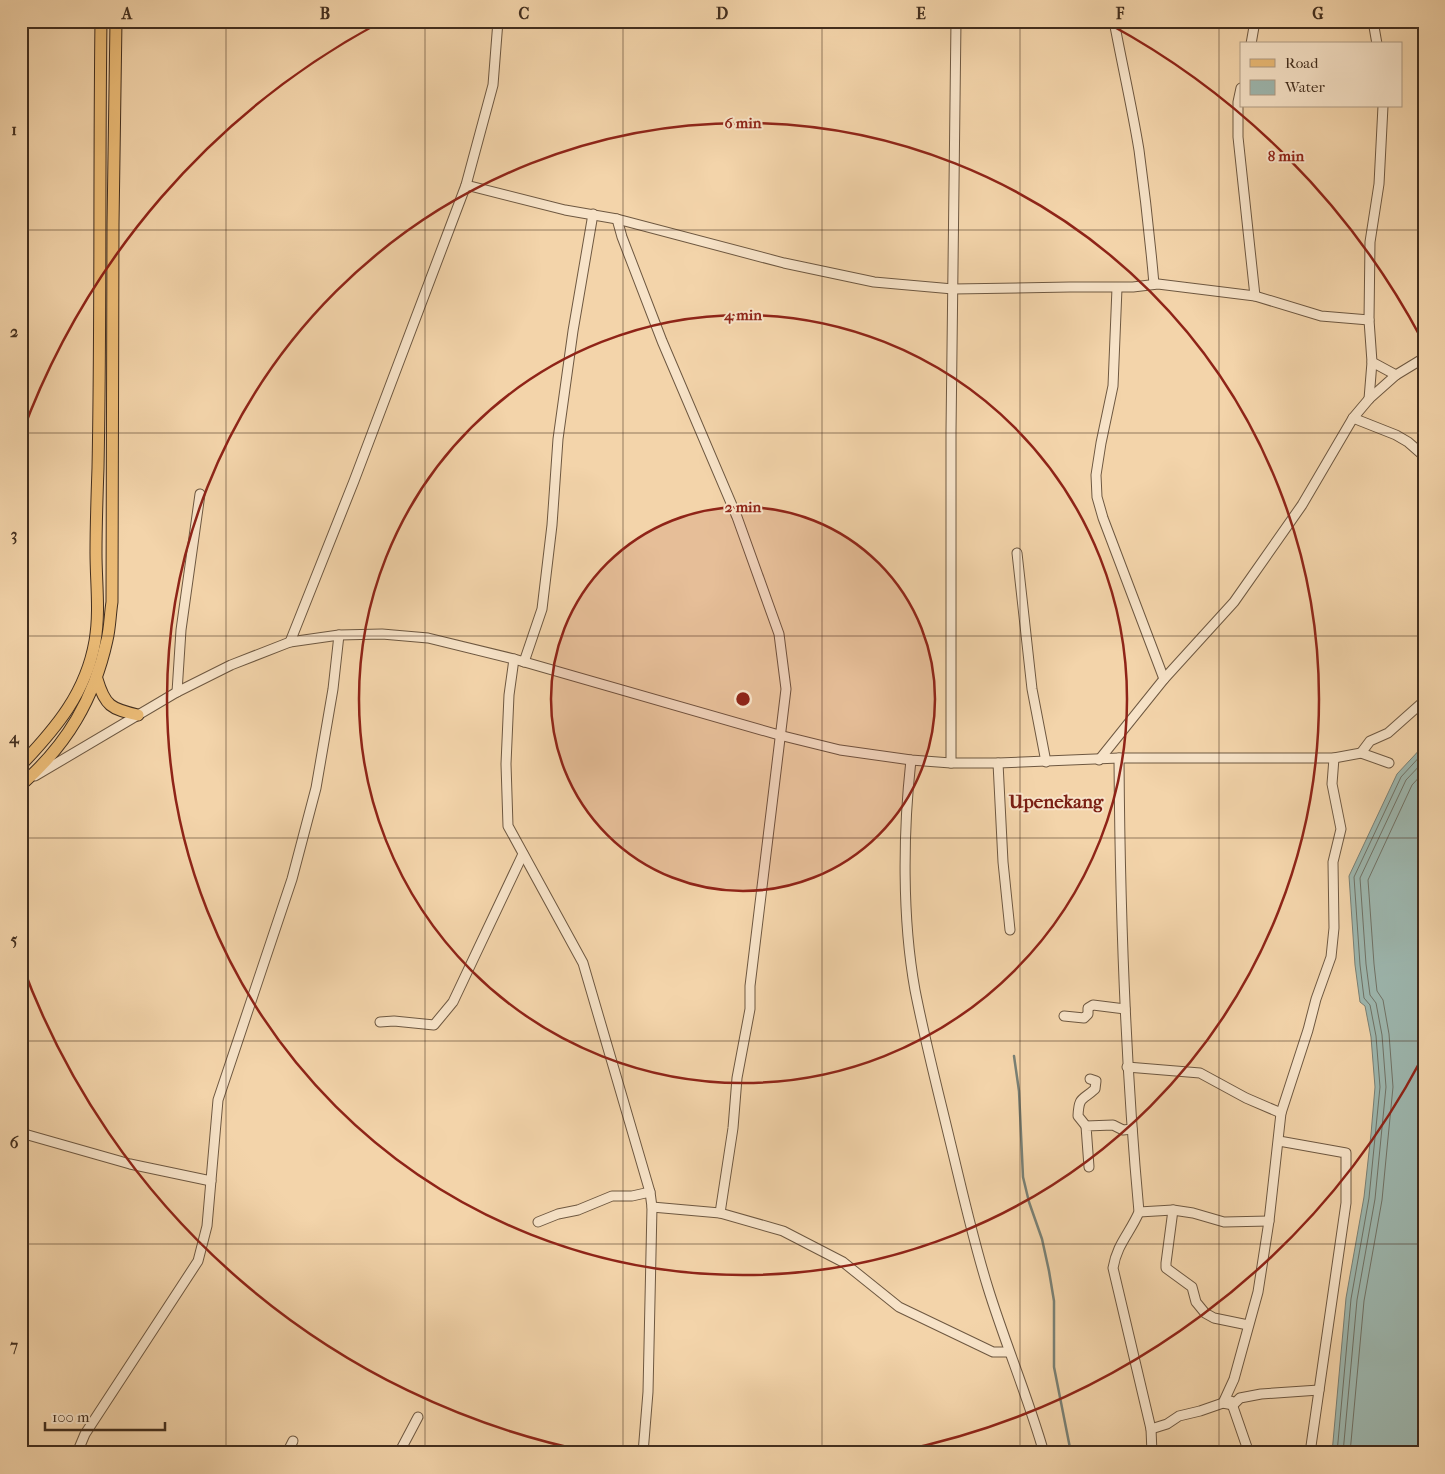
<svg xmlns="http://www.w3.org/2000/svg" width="1445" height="1474" font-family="'IM FELL French Canon',serif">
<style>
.water{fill:#9db7af;stroke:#798075}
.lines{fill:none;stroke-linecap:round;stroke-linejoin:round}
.shore{stroke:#707266;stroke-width:1}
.stream{stroke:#798075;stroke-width:2.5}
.minor-casing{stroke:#6e5841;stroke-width:11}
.major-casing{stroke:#422e1e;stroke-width:13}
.minor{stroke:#f7e3c8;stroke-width:9}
.major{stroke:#eaba75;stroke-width:11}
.grid{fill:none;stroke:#422e1e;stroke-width:1;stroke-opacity:0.55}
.ring{fill:none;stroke:#8f2418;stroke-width:2.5}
.labels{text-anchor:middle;stroke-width:4;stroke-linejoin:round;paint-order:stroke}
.district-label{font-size:19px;font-weight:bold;fill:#7a1f14;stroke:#f7e3c8}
.centre{fill:#8f2418;stroke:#f7e3c8;stroke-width:2.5}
.ring-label{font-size:15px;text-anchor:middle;font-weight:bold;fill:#8f2418;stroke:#f7e3c8;stroke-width:4;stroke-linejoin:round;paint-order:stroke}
.neatline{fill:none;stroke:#422e1e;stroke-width:2}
.grid-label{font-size:16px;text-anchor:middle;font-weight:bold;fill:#422e1e}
</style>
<rect width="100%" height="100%" fill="#f3d4aa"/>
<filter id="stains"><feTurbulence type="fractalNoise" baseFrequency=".004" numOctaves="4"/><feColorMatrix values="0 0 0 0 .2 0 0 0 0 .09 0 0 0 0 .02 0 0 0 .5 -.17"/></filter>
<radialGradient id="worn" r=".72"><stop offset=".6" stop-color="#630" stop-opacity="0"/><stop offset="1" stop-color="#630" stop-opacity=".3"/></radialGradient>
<!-- water -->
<path class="water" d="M1424 745V1453H1332L1346 1298 1364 1197 1371 1134 1375 1087 1371 1037 1365 1006 1360 1002 1355 965 1349 876 1397 774Z"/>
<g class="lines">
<!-- shore -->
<g class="shore">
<path d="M1337 1453 1351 1299 1369 1198 1380 1087 1376 1036 1370 1005 1364 998 1360 965 1354 877 1401 777 1424 752"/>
<path d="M1343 1453 1357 1300 1375 1199 1386 1087 1382 1035 1376 1003 1370 995 1366 964 1360 878 1406 780 1424 761"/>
<path d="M1350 1453 1364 1301 1382 1200 1393 1087 1389 1034 1383 1000 1377 991 1374 964 1368 880 1412 785 1424 772"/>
</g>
<!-- stream -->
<path class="stream" d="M1014 1056 1019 1091 1023 1177 1029 1202 1042 1239 1049 1271 1054 1301V1367L1071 1453"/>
<defs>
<g id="minor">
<path d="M1114 21C1122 64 1132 107 1139 150 1145 194 1150 239 1154 284"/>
<path d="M1373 21 1377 44"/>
<path d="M1251 44 1255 21"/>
<path d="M1241 88 1238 102V137L1255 296"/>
<path d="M1383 106 1379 184 1370 242 1369 320 1372 362 1396 375"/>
<path d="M466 185 565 210 617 219 784 263 874 282 953 289 1070 287H1133L1158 284 1255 296 1321 316 1369 320"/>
<path d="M617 219 622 237 662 341 737 517 779 634 786 689 750 986V1009L737 1078 733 1128 720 1213"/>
<path d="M1117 288 1113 386 1101 443 1096 475 1097 497 1103 518 1164 679"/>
<path d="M1369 399 1372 362"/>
<path d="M1353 418 1396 435 1408 442 1424 456"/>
<path d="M1017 553 1032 689 1046 762"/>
<path d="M290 642 354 481 466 185 493 85 498 21"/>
<path d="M514 659 509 695 506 764 508 826 583 963 650 1192 652 1207 648 1392 643 1453"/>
<path d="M524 662 542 609 552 525 558 439 573 331 593 214"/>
<path d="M177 692 181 630 200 494"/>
<path d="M1361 753 1370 741 1388 733 1424 701"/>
<path d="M1119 758C1120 910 1125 1061 1139 1212 1130 1233 1117 1244 1113 1268L1151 1429 1152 1453"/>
<path d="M911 760C903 832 902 918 915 990 925 1041 938 1091 950 1141 962 1190 973 1240 988 1288 1005 1343 1028 1397 1044 1453"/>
<path d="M1099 760 1164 679 1234 602 1302 505 1353 418 1369 399 1396 375 1424 358"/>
<path d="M951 763V431L956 21"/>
<path d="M998 763 1003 862 1010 930"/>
<path d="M35 776 177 692 231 665 290 642 339 635 382 634 428 638 514 659 779 735 840 750 911 760 951 763H998L1119 758H1334L1361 753 1389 763"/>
<path d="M1064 1016 1084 1018 1088 1014V1008L1093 1005 1125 1009"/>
<path d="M380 1022 394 1021 434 1025 453 1002 523 854"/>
<path d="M1127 1067 1200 1073 1246 1098 1281 1113"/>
<path d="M1086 1126 1078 1116C1079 1096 1082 1101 1095 1089L1096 1081 1090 1079"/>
<path d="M21 1133 130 1164 211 1181"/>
<path d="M1279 1141 1346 1153V1203L1310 1453"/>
<path d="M1089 1167 1086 1126 1113 1125 1123 1130 1132 1129"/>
<path d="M652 1207 720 1213 783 1231 843 1262 899 1307 993 1352H1009"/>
<path d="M1173 1210 1166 1263V1268L1192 1287 1196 1302 1205 1313 1214 1318 1248 1325"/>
<path d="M1139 1212 1173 1210 1193 1213 1224 1222 1269 1221"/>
<path d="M538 1222 558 1214 578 1210 612 1196H632L650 1192"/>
<path d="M1231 1401 1249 1453"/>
<path d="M1223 1403 1234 1379 1258 1292 1269 1221 1281 1113 1308 1030 1316 999 1331 957 1334 928 1333 862 1341 829 1332 784 1334 758"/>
<path d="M1151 1429 1167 1424 1179 1416 1200 1411 1223 1403 1233 1405 1240 1398 1261 1394 1319 1390"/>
<path d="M77 1453 85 1434 198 1261 207 1226 218 1100 292 879 316 788 333 689 339 635"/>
<path d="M287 1453 293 1441"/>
<path d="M399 1453 418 1417"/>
</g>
<g id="major">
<path d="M97 679C105 706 111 709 138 715"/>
<path d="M21 765C56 728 86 693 95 641 100 612 96 582 96 553 96 524 97 496 98 468 101 319 99 170 101 21"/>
<path d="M21 785C67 745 94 699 107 640 110 628 110 615 112 602L113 224 116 21"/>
</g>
</defs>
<!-- minor casing -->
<use href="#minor" class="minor-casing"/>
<!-- major casing -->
<use href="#major" class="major-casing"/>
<!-- minor -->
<use href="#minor" class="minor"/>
<!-- major -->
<use href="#major" class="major"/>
</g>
<!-- grid -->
<path class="grid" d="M226 21V1453M425 21V1453M623 21V1453M822 21V1453M1020 21V1453M1219 21V1453M21 230H1424M21 433H1424M21 636H1424M21 838H1424M21 1041H1424M21 1244H1424"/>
<!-- distance rings -->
<circle cx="743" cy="699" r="192" fill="#8f2418" fill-opacity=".12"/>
<g class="ring">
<circle cx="743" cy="699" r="192"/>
<circle cx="743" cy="699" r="384"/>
<circle cx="743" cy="699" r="576"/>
<path d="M1421 1060A768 768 0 0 1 896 1452M590 1452A768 768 0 0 1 21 962M21 436A768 768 0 0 1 377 24M1109 24A768 768 0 0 1 1421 338"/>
</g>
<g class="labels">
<!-- district labels -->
<g class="district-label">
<text x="1056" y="808">Upenekang</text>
</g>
</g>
<circle cx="743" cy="699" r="8" class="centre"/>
<g class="ring-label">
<text x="743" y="128">6 min</text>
<text x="1286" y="161">8 min</text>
<text x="743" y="320">4 min</text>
<text x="743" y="512">2 min</text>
</g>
<!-- margin -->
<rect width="1445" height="1474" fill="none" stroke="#f3d4aa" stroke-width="55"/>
<!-- legend -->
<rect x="1240" y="42" width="162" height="65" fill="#f7e3c8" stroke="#af9b84"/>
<rect x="1250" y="59" width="25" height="8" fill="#eaba75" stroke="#af9b84"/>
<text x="1285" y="68" font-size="15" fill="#422e1e">Road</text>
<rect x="1250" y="80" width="25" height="15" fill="#9db7af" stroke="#af9b84"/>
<text x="1285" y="92" font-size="15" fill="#422e1e">Water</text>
<!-- scale -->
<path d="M45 1422v8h120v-8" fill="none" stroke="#422e1e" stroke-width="2.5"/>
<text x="52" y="1422" font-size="15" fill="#422e1e" stroke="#f7e3c8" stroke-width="4" paint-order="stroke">100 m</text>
<rect x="28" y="28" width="1390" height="1418" class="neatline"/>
<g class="grid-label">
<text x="127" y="19">A</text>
<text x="325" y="19">B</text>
<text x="524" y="19">C</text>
<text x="722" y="19">D</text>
<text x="921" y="19">E</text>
<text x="1120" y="19">F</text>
<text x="1318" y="19">G</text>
<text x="14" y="135">1</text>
<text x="14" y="337">2</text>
<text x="14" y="540">3</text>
<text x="14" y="743">4</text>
<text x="14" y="945">5</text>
<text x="14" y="1148">6</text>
<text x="14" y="1351">7</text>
</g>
<rect width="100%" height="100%" filter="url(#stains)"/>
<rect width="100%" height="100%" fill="url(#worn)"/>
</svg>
